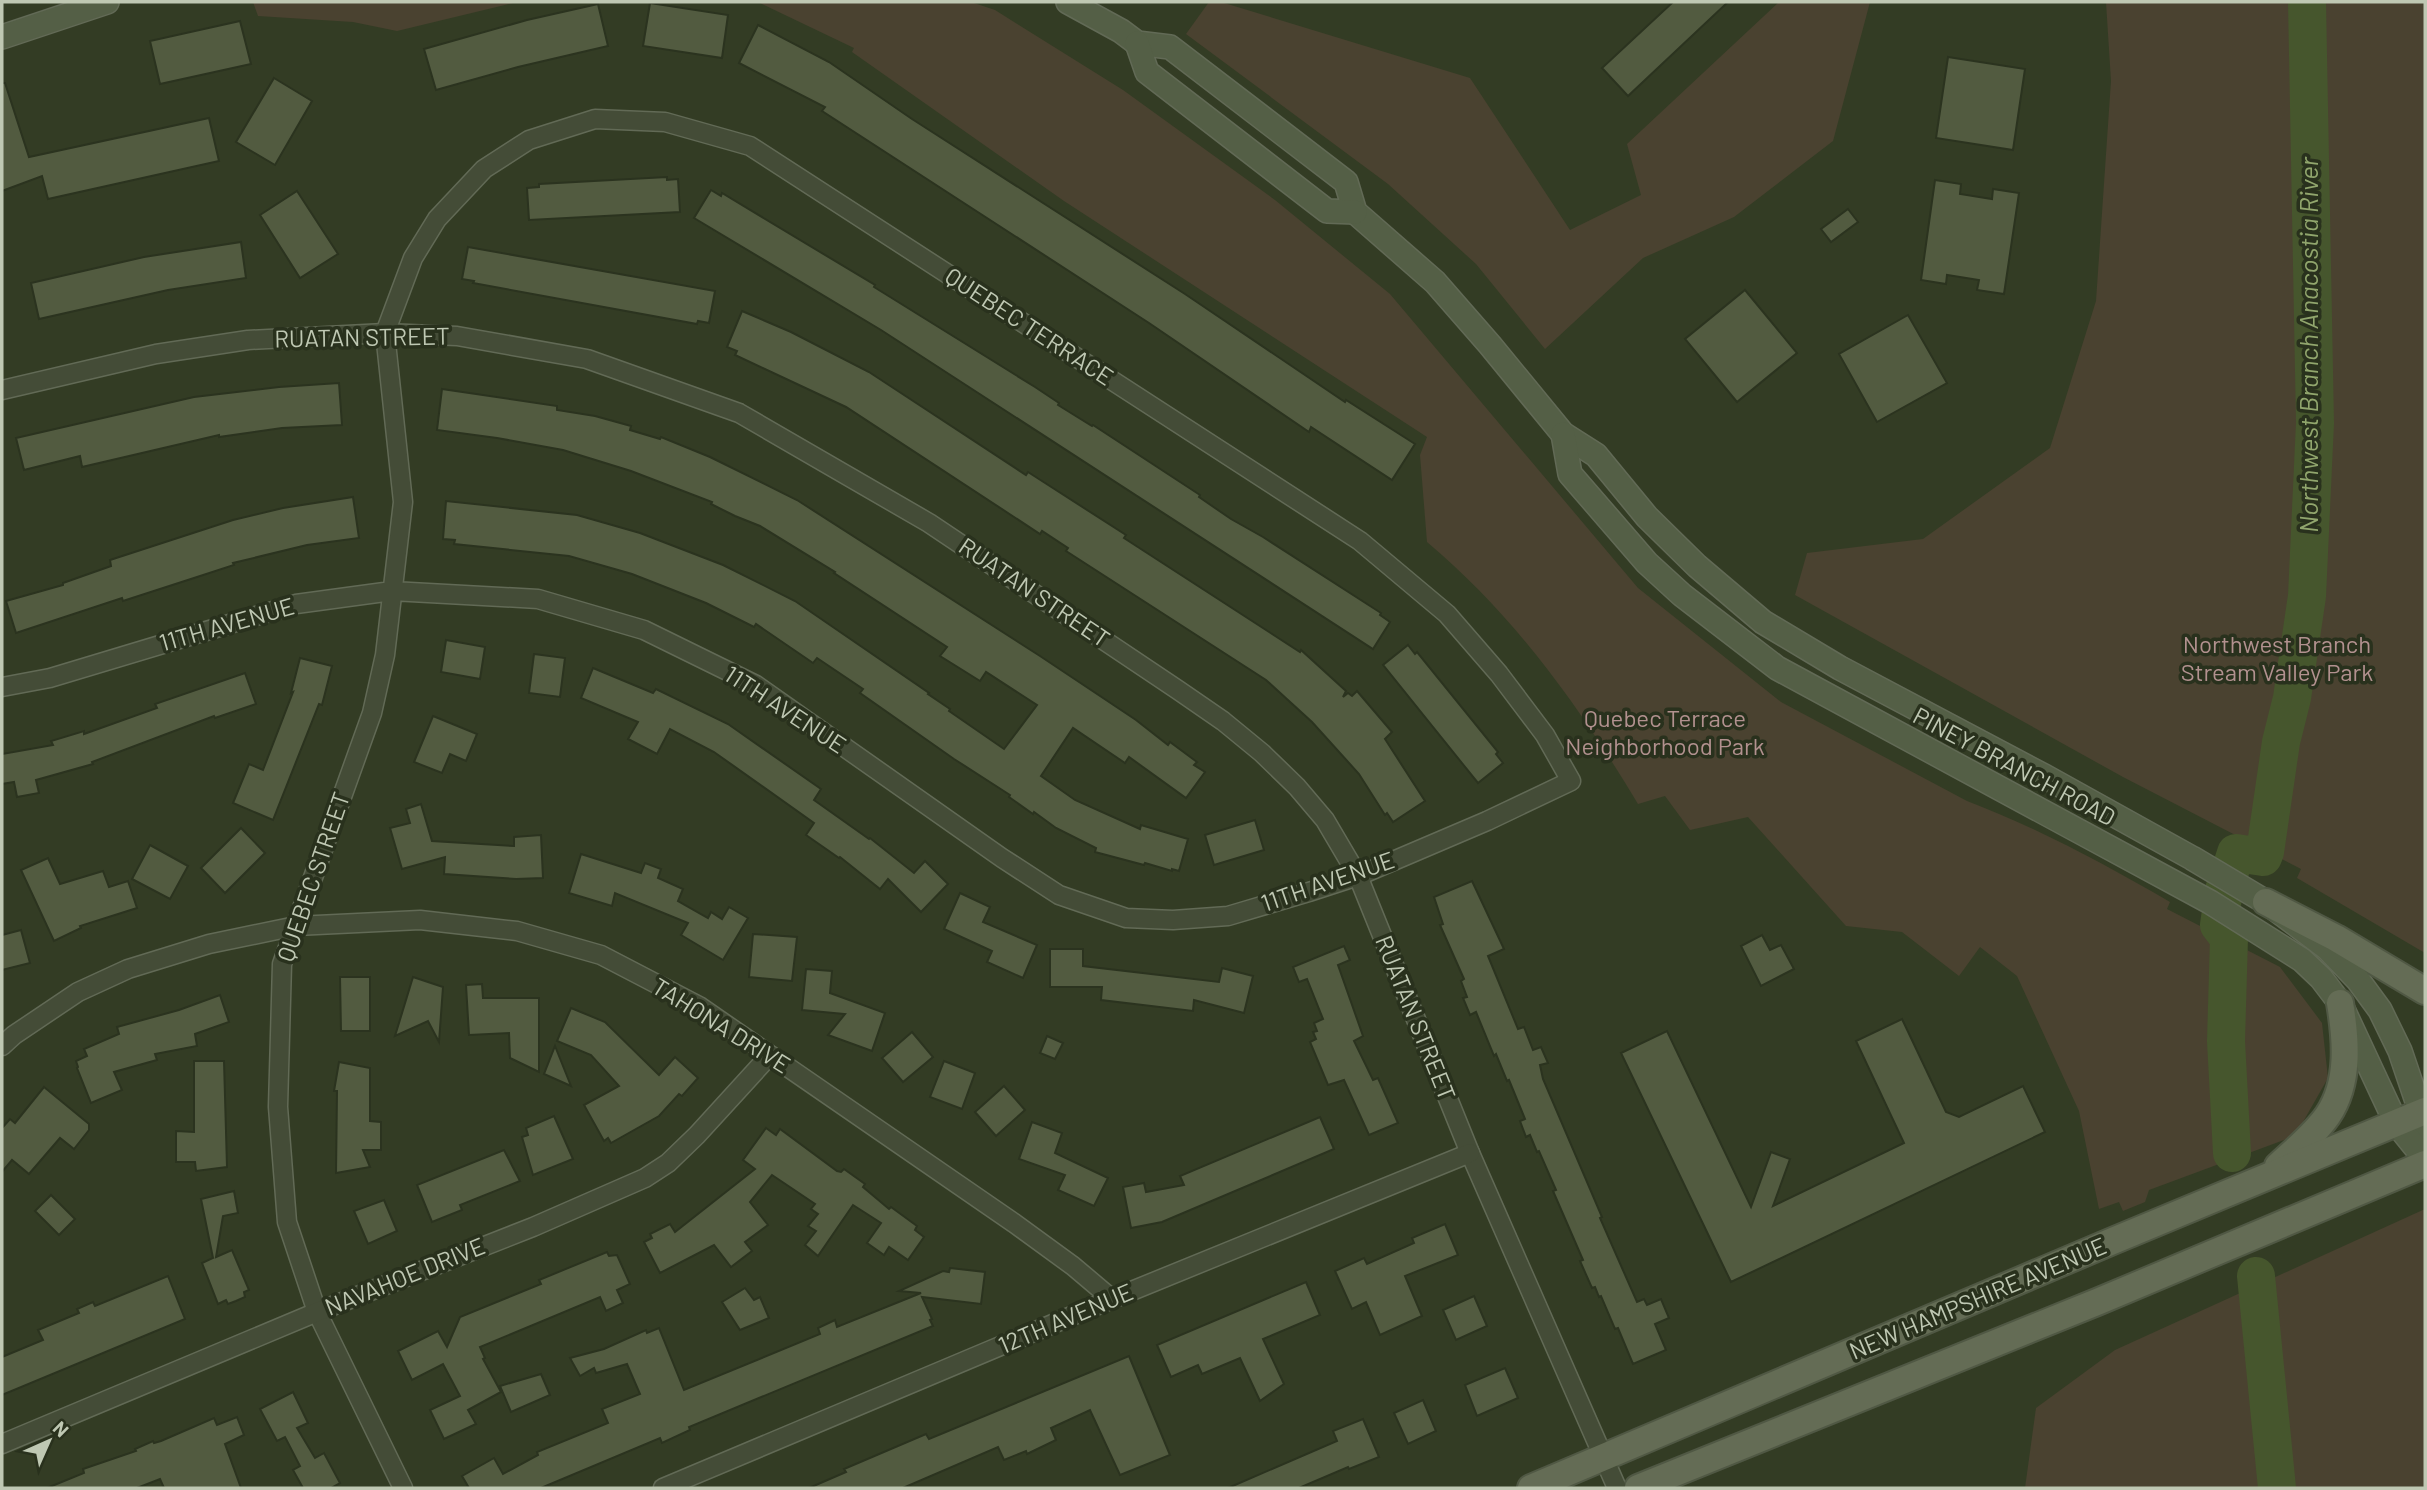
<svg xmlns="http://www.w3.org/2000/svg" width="2427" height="1490" font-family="Barlow,sans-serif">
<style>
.green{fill:#4a4230}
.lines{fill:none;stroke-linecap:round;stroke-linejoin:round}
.river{stroke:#46562d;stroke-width:38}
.building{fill:#525b40;stroke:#2b331f;stroke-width:2}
.street-casing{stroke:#626a56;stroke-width:21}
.secondary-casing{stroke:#626a56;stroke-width:26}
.primary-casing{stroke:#505844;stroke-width:30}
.street{stroke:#444c37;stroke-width:18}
.secondary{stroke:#545f46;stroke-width:23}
.primary{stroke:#646c55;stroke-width:26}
.labels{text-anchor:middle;stroke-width:7;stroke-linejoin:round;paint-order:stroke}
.street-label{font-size:24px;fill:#bfc8b3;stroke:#29311d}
.park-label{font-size:24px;fill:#b2918f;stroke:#29311d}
.water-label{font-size:26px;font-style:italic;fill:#91a66d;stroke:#29311d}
</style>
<rect width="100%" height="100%" fill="#333c24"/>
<!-- green -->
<g class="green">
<path d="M253 2H517L397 31 353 22 258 16Z"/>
<path d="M758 2H971L995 10 1123 90 1275 200 1390 294 1638 588 1781 702 1967 801C2038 828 2104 864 2170 902L2167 909 2280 967 2322 1023 2328 1078 2295 1136 2149 1190 2145 1202 2123 1211 2119 1202 2099 1209 2079 1111 2017 976 1980 947 1959 976 1902 932 1846 926 1748 817 1690 830 1665 796 1638 804C1579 706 1515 616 1427 542L1420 455 1427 437 1064 201 852 52 854 48Z"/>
<path d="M1209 2H1221L1470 78 1570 230 1641 195 1627 144 1779 2H1870L1833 141 1734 217 1643 258 1545 349 1476 264 1388 184 1186 34Z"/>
<path d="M2106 2H2425V953L2297 878 2301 869 2123 777 1795 595 1807 553 1923 539 2050 448 2096 301 2111 81Z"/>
<path d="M2425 1209V1488H2025L2036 1408 2115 1350Z"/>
</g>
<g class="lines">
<!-- river -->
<g class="river">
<path d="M2232 1153 2226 1041 2229 938 2219 925 2224 890 2236 853 2263 857 2265 852 2281 742 2292 698 2307 596 2315 423 2307 2"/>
<path d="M2256 1276 2277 1488"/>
</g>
</g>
<!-- building -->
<g class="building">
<path d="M1673 2H1728L1628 96 1602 68Z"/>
<path d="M650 3 728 15 722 58 643 46Z"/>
<path d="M598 4 608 46 518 67 436 90 424 49 527 20Z"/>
<path d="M240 21 251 64 160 84 150 41Z"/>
<path d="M758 25 829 62 912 119 1185 294 1345 402 1346 400 1415 444 1392 480 1311 427 1309 432 1149 323 822 111 825 107 739 63Z"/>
<path d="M1948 57 2025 69 2013 150 1936 138Z"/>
<path d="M274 78 312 101 275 165 236 142Z"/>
<path d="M2 83H5L29 157 209 118 219 161 48 199 42 176 2 191Z"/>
<path d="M667 177V180L678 179 680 212 529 220 527 188 539 187V184Z"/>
<path d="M1935 180 1961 184 1960 194 1992 199 1993 189 2019 193 2004 294 1977 290 1979 280 1947 275 1946 284 1921 280Z"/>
<path d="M711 190 721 196 722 193 875 285 874 287 1035 387 1059 403 1058 405 1092 426 1093 425 1200 495 1199 497 1231 519 1263 537 1381 613 1380 615 1390 622 1373 649 881 330 694 218Z"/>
<path d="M297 191 338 254 300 278 260 215Z"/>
<path d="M1848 209 1858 222 1831 242 1821 229Z"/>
<path d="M241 242 246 278 168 290 39 319 31 283 144 257Z"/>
<path d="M468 247 715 291 709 323 698 321 697 324 473 283 474 281 462 279Z"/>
<path d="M1745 290 1797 353 1737 402 1685 339Z"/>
<path d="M742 311 791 332 869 372 1026 475 1028 472 1126 535 1124 538 1300 652 1301 650 1346 691 1343 697 1348 693 1352 696 1357 691 1392 732 1385 739 1425 801 1393 822 1387 813 1385 815 1359 774 1312 722 1266 680 1066 551 1068 548 1042 531 1040 534 846 407 735 355 737 351 727 347Z"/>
<path d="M1908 315 1947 383 1877 422 1839 354Z"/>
<path d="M339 383 342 425 282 428 219 437V435L82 467 80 456 24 470 16 438 194 397 279 387Z"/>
<path d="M442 389 557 406V410L595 416 631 426 630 430 660 439 661 437 710 457 797 500 1040 656 1136 720 1168 745 1170 742 1197 762 1194 765 1205 772 1186 798 1129 757 1125 763 1073 728 1041 776 1075 800 1140 829 1141 825 1188 839 1179 871 1172 869V871L1145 863 1144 865 1095 852 1096 848 1056 828 1034 812 1033 814 1009 797 1010 795 954 759 860 693 863 689 817 658 813 663 756 624 754 627 706 603 632 574 569 556 454 544 455 540 443 539 446 501 577 515 640 533 723 565 795 601 929 693 928 694 950 709 949 711 1004 749 1037 705 986 672 980 681 940 656 947 647 834 573 835 572 760 526 735 516 711 504 712 502 631 471 563 450 497 438 437 430Z"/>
<path d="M353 497 359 538 307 545 233 563 234 565 194 578 123 601 122 598 16 633 6 601 63 585V583L111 566 110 560 233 520 283 508Z"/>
<path d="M446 640 485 647 480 679 441 672Z"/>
<path d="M1408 645 1415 654 1417 652 1498 752 1496 754 1503 763 1478 783 1383 665Z"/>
<path d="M534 654 565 658 560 697 529 693Z"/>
<path d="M300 658 332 666 322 705 319 704 273 820 233 803 249 764 263 770 293 692 291 693Z"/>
<path d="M593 668 653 693 656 689 728 724 821 789 814 800 869 839 870 838 914 873 925 861 948 884 921 912 888 879 880 889 840 857 839 858 806 835 814 823 714 752 670 729 657 754 628 739 638 722 581 698Z"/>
<path d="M245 673 256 704 215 718 214 716 92 762 93 764 36 780 39 793 17 797 14 782 2 784V754L53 745 51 741 84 731V734L157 708 155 704Z"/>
<path d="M433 716 477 734 466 761 450 754 442 773 414 762Z"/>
<path d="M421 804 432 841 514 846V837L541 835 543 878 516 879 444 874 445 857 402 869 390 828 410 823 406 809Z"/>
<path d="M1255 820 1264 850 1214 865 1205 835Z"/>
<path d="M241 828 265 853 225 893 201 868Z"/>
<path d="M150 845 188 866 170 899 132 879Z"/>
<path d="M581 854 641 873 645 863 661 869 658 878 683 889 678 901 708 918 711 912 722 919 729 907 748 918 723 960 681 935 688 923 615 893 612 906 569 893Z"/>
<path d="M48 858 60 884 103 871 109 887 128 881 137 908 80 926 81 928 54 941 21 870Z"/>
<path d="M1472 881 1504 949 1488 956 1518 1029 1524 1027 1533 1050 1541 1047 1548 1063 1540 1065 1543 1079 1602 1217 1600 1218 1637 1302 1644 1299 1647 1305 1661 1299 1669 1318 1655 1324 1666 1350 1633 1364 1618 1328 1615 1329 1601 1296 1599 1297 1595 1287 1592 1288 1580 1261 1583 1260 1553 1191 1556 1190 1539 1151 1537 1152 1530 1135 1526 1137 1520 1121 1525 1119 1509 1080 1507 1081 1496 1054 1494 1056 1476 1012 1470 1015 1463 998 1467 997 1461 981 1464 979 1440 925 1443 924 1434 897Z"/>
<path d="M960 893 990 907 983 922 1037 945 1023 978 987 962 992 951 944 929Z"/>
<path d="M21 930 30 963 2 970V935Z"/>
<path d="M753 934 797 937 792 981 749 977Z"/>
<path d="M1762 935 1770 950 1781 945 1794 969 1761 986 1741 946Z"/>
<path d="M1344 946 1350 960 1338 965 1363 1036 1354 1041 1373 1080 1378 1078 1398 1123 1369 1135 1344 1080 1328 1085 1310 1042 1316 1039 1313 1032 1317 1031 1314 1023 1323 1019 1307 979 1299 982 1293 967Z"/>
<path d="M1050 949H1083V966L1219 982 1222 968 1253 976 1244 1013 1194 1000 1193 1011 1101 1000 1102 987H1050Z"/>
<path d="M806 969 832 971 830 993 885 1013 872 1051 828 1035 845 1014 802 1010Z"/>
<path d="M340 977H370V1031H341Z"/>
<path d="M413 977 443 987 439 1042 428 1021 395 1036Z"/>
<path d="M482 984 483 998H539V1072L510 1058 509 1033 469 1035 466 985Z"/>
<path d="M220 995 229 1022 195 1034 197 1046 155 1054 157 1060 114 1072 122 1090 91 1103 77 1068 78 1067 76 1061 87 1056 84 1049 119 1034 117 1027 179 1010Z"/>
<path d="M571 1008 605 1022 659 1075 675 1057 698 1078 682 1096 679 1094 659 1116 611 1143 608 1138 604 1141 584 1105 619 1086 591 1055 557 1041Z"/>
<path d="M1902 1019 1946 1112 1959 1117 2023 1086 2045 1132 1731 1282 1621 1053 1667 1031 1751 1207 1771 1152 1790 1159 1773 1206 1904 1143 1856 1041Z"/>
<path d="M912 1032 933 1057 903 1082 882 1058Z"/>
<path d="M1047 1036 1063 1043 1055 1059 1040 1053Z"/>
<path d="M555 1046 571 1086 544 1074Z"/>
<path d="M194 1061H224L227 1167 196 1171 195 1162H176V1131L194 1132Z"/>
<path d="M944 1061 975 1073 962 1109 930 1097Z"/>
<path d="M339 1062 370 1068V1121L381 1122V1150H363L370 1167 336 1173 337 1091H334Z"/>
<path d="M1004 1086 1025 1110 996 1136 975 1112Z"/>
<path d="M44 1087 89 1124V1130L74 1149 60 1138 29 1174 12 1160 2 1172V1128L10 1119 15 1123Z"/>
<path d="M554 1116 573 1159 533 1175 522 1137 528 1135 526 1128Z"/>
<path d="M1320 1117 1334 1149 1162 1222 1131 1228 1123 1187 1144 1183 1146 1192 1184 1185 1180 1176Z"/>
<path d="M1032 1122 1062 1133 1055 1153 1108 1178 1094 1206 1058 1190 1065 1175 1019 1159Z"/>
<path d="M766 1128 776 1135 780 1129 837 1171 841 1172 844 1169 865 1184 863 1187 889 1209 891 1207 917 1226 915 1230 924 1237 908 1260 889 1247 884 1255 867 1243 881 1223 853 1205 818 1256 805 1245 816 1231 808 1226 818 1214 811 1209 815 1204 772 1175 750 1202 768 1225 745 1242 752 1251 731 1267 714 1245 660 1273 644 1242 652 1238 650 1234 670 1224 675 1232 755 1169 743 1160Z"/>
<path d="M504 1150 520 1181 460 1205 462 1210 432 1222 417 1185Z"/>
<path d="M234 1191 238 1213 223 1216 216 1257 232 1250 249 1290 244 1292 245 1297 236 1301 228 1304 226 1300 218 1304 202 1263 213 1258 201 1199Z"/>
<path d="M51 1195 75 1219 59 1235 35 1211Z"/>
<path d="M384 1200 397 1231 368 1244 354 1211Z"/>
<path d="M1445 1224 1458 1255 1405 1276 1422 1316 1380 1335 1366 1302 1352 1309 1335 1271 1364 1258 1367 1264 1414 1243 1412 1238Z"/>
<path d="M607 1252 609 1256 617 1255 630 1284 617 1290 623 1303 606 1311 600 1297 480 1347 485 1358 483 1359 501 1392 468 1410 476 1424 444 1439 430 1410 460 1396 443 1364 412 1380 398 1351 438 1331 447 1347 460 1317 541 1284 539 1280Z"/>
<path d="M950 1268 985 1272 981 1304 922 1297 932 1319 930 1320 933 1326 689 1427 690 1430 662 1443 660 1438 541 1488H469L462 1476 494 1458 503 1474 538 1455 537 1452 608 1423 602 1409 640 1394 627 1364 596 1373 594 1368 580 1376 570 1358 604 1349 646 1330 647 1333 659 1328 684 1390 820 1334 818 1328 835 1320 837 1327 921 1293 899 1291 943 1271 949 1272Z"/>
<path d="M168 1276 185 1319 2 1395V1357L43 1340 38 1330 79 1313 77 1309 93 1302 95 1306Z"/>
<path d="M1306 1282 1320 1315 1263 1339 1284 1384 1260 1401 1240 1358 1202 1374 1198 1365 1171 1377 1157 1345Z"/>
<path d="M745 1288 754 1300 760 1297 769 1318 740 1330 722 1302Z"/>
<path d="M1474 1296 1487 1326 1456 1340 1443 1310Z"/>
<path d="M1129 1356 1170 1455 1120 1475 1090 1410 1051 1428 1056 1440 1027 1454 1026 1451 1004 1460 998 1447 903 1488H809L846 1472 844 1469 926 1434 929 1439Z"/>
<path d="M1505 1368 1518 1398 1477 1416 1465 1385Z"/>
<path d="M541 1374 550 1395 511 1412 500 1386Z"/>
<path d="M293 1392 308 1423 297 1428 315 1458 324 1453 340 1483 331 1488H303L293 1470 300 1466 285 1437 277 1441 260 1409Z"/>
<path d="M1423 1400 1436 1431 1408 1444 1394 1413Z"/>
<path d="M237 1417 244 1435 225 1444 241 1488H164L160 1479 137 1488H47L84 1473 83 1469 136 1451 135 1449 153 1441 154 1443 161 1441 214 1418 217 1425Z"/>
<path d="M1363 1419 1379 1457 1349 1469 1348 1467 1299 1488H1228L1337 1441 1333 1431Z"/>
</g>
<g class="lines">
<defs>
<g id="street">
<path d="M2 390 156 354 248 340 385 333 457 336 587 359 739 413 929 523 1178 690 1223 721 1262 753 1297 787 1325 820 1358 876 1470 1153 1617 1488"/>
<path d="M2 687 50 678 296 604 392 591 538 599 644 630 756 685 1002 858 1059 895 1126 918 1173 920 1228 916 1309 892 1358 876 1487 821 1571 781 1545 735 1499 674 1447 614 1360 541 750 146 665 122 595 119 529 140 484 169 437 219 413 258 385 333 403 502 385 655 372 713 282 964 278 1107 287 1222 317 1312 403 1488"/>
<path d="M2 1046 14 1035 78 992 128 969 209 944 296 926 420 920 517 931 601 955 699 1006 1014 1223 1073 1266 1112 1299"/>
<path d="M2 1444 317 1312 533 1227 645 1178 668 1163 697 1135 770 1055"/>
<path d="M663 1488 1112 1299 1470 1153"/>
</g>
<g id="secondary">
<path d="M1068 2 1121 31 1137 43 1170 47 1346 182 1355 212 1435 282 1490 345 1563 434 1596 455 1647 517 1697 566 1763 622 1840 668 2044 776 2192 858 2266 902 2327 948 2358 980 2380 1010 2400 1051 2421 1113 2425 1142"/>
<path d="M2 37 107 2"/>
<path d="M1137 43 1147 72 1327 211 1355 212"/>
<path d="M1563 434 1570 474 1647 563 1682 595 1777 668 2210 902 2302 960 2321 978 2340 1003 2396 1123 2425 1159"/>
</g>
<g id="primary">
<path d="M2266 902 2336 938 2425 991"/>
<path d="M2278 1166C2295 1150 2315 1134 2328 1115 2350 1082 2346 1039 2340 1003"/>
<path d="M1531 1488 2115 1240 2425 1111"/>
<path d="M1638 1488 2097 1302 2425 1164"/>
</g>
</defs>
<!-- street casing -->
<use href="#street" class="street-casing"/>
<!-- secondary casing -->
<use href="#secondary" class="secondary-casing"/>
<!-- primary casing -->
<use href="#primary" class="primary-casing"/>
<!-- street -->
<use href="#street" class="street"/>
<!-- secondary -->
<use href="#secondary" class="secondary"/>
<!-- primary -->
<use href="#primary" class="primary"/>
</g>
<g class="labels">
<!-- street labels -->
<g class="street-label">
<text transform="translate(1029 327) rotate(33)" y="8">QUEBEC TERRACE</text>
<text transform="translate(362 338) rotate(-1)" y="8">RUATAN STREET</text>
<text transform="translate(1034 593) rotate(34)" y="8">RUATAN STREET</text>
<text transform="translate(227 625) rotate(-16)" y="8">11TH AVENUE</text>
<text transform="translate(785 710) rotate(33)" y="8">11TH AVENUE</text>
<text transform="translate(2014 767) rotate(28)" y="8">PINEY BRANCH ROAD</text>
<text transform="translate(314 877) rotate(-71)" y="8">QUEBEC STREET</text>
<text transform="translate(1328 882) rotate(-19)" y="8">11TH AVENUE</text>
<text transform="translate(1415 1018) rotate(68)" y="8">RUATAN STREET</text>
<text transform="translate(721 1026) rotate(32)" y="8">TAHONA DRIVE</text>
<text transform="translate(405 1277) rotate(-22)" y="8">NAVAHOE DRIVE</text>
<text transform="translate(1978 1299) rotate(-23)" y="8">NEW HAMPSHIRE AVENUE</text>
<text transform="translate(1066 1319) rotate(-23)" y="8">12TH AVENUE</text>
</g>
<!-- park labels -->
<g class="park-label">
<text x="2277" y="653">Northwest Branch<tspan x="2277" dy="28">Stream Valley Park</tspan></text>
<text x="1665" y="727">Quebec Terrace<tspan x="1665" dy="28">Neighborhood Park</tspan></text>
</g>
<!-- water labels -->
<g class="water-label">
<text transform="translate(2309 345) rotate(-90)" y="9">Northwest Branch Anacostia River</text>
</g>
</g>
<!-- border -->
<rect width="2427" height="1490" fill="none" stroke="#bfc8b3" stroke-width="7"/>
<!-- north arrow -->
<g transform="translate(49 1441) rotate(45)" stroke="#29311d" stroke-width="5" paint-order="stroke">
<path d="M0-5L12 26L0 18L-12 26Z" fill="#bfc8b3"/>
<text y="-10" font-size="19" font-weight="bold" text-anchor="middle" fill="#bfc8b3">N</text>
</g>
</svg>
